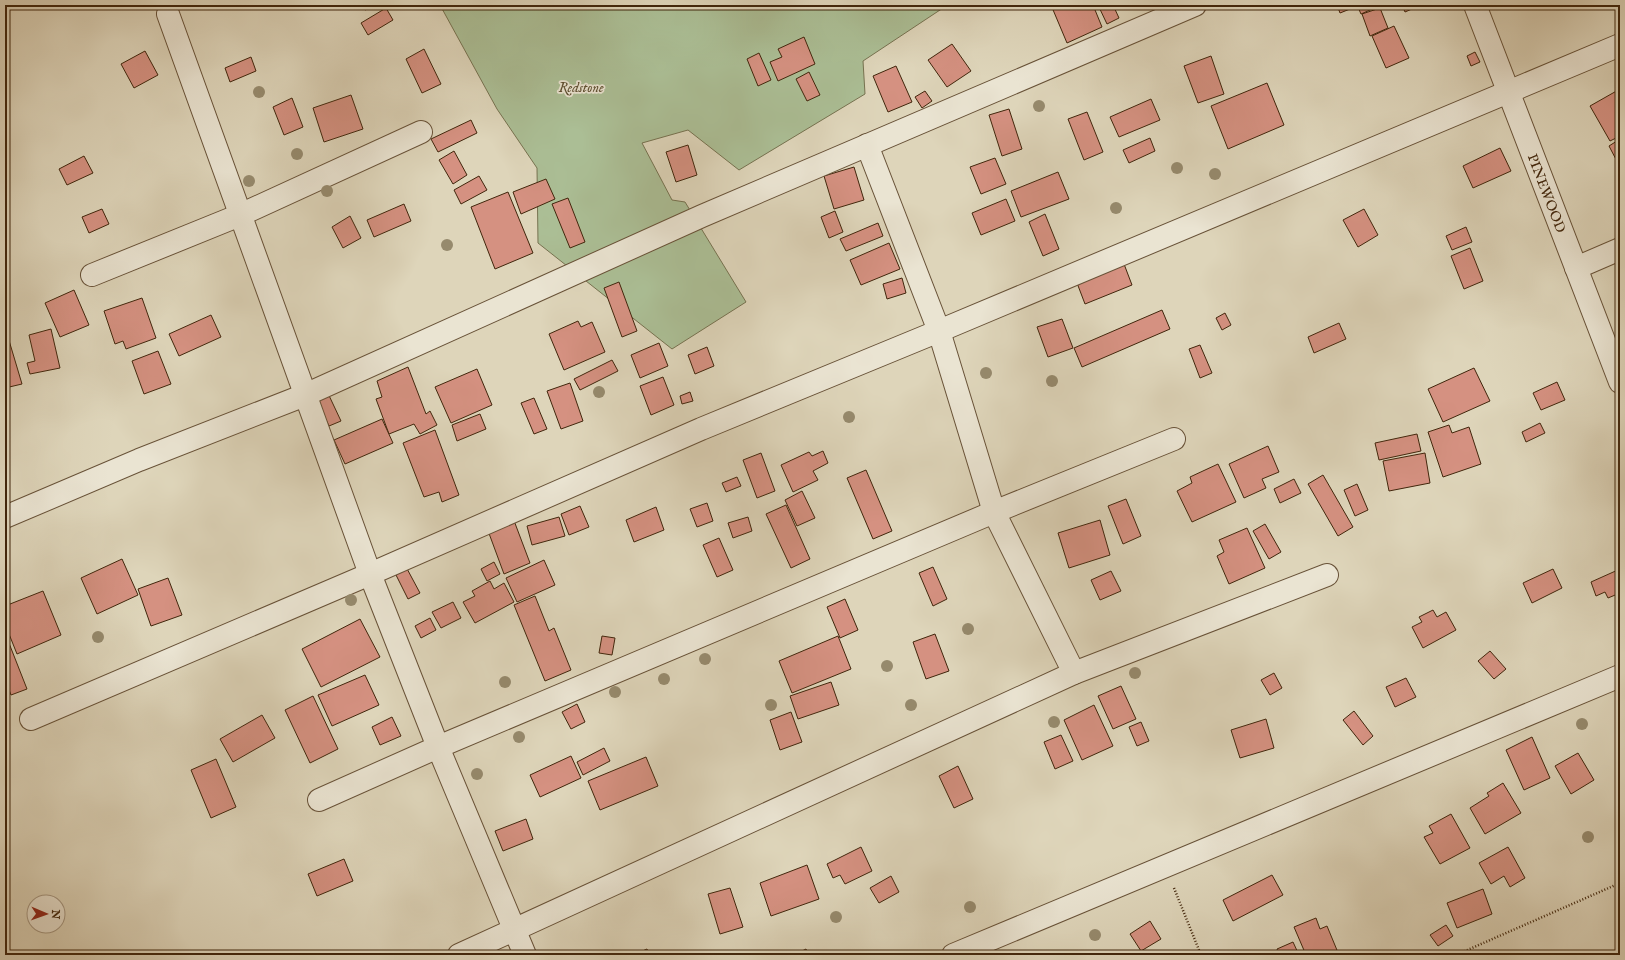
<svg xmlns="http://www.w3.org/2000/svg" width="1625" height="960" font-family="'IM FELL English',serif">
<style>
.green{fill:#abbe95;stroke:#767250}
.building{fill:#d59181;stroke:#41260c}
.lines{fill:none;stroke-linecap:round;stroke-linejoin:round}
.minor-casing{stroke:#685238;stroke-width:24}
.path{stroke:#41260c;stroke-width:2.5;stroke-dasharray:1 2;stroke-linecap:butt}
.minor{stroke:#eae4d2;stroke-width:22}
.tree{fill:#968a6d}
.labels{text-anchor:middle;stroke-width:3.5;stroke-linejoin:round;paint-order:stroke}
.park-label{font-size:14px;font-style:italic;fill:#5c4c2e;stroke:#eae4d2}
.street-label{font-size:14px;fill:#41260c;stroke:#eae4d2}
</style>
<rect width="100%" height="100%" fill="#ded5ba"/>
<filter id="stains"><feTurbulence type="fractalNoise" baseFrequency=".005" numOctaves="4"/><feColorMatrix values="0 0 0 0 .2 0 0 0 0 .09 0 0 0 0 .02 0 0 0 .5 -.17"/></filter>
<radialGradient id="worn" r=".72"><stop offset=".6" stop-color="#630" stop-opacity="0"/><stop offset="1" stop-color="#630" stop-opacity=".3"/></radialGradient>
<!-- green -->
<path class="green" d="M440 5H942L943 8 863 61 865 94 739 170 688 130 642 143 672 200 685 202 746 302 672 349 538 243 537 168 497 109Z"/>
<!-- building -->
<g class="building">
<path d="M362 5H375L365 10Z"/>
<path d="M1051 5H1093L1102 27 1067 43Z"/>
<path d="M1098 5H1113L1119 18 1107 24Z"/>
<path d="M1337 5H1355V7L1340 13Z"/>
<path d="M1357 5H1379V6L1361 14Z"/>
<path d="M1402 5H1421L1405 12Z"/>
<path d="M1433 5H1444L1435 9Z"/>
<path d="M386 8 393 20 368 35 361 23Z"/>
<path d="M1380 8 1388 28 1370 36 1362 14Z"/>
<path d="M1394 26 1409 58 1386 68 1372 36Z"/>
<path d="M804 37 815 64 778 81 770 62 782 57 778 49Z"/>
<path d="M952 44 971 71 947 87 928 60Z"/>
<path d="M424 49 441 84 422 93 406 59Z"/>
<path d="M145 51 158 75 134 88 121 64Z"/>
<path d="M1475 52 1480 62 1471 66 1467 56Z"/>
<path d="M759 53 771 80 758 86 747 59Z"/>
<path d="M1211 56 1224 94 1198 103 1184 66Z"/>
<path d="M251 57 256 71 230 82 225 68Z"/>
<path d="M896 66 912 102 888 112 873 76Z"/>
<path d="M809 72 820 95 807 101 796 79Z"/>
<path d="M1267 83 1284 125 1228 149 1211 106Z"/>
<path d="M1620 89V136L1610 141 1590 106Z"/>
<path d="M925 91 932 101 922 108 915 97Z"/>
<path d="M351 95 363 129 324 142 313 108Z"/>
<path d="M292 98 303 127 284 135 273 107Z"/>
<path d="M1151 99 1160 120 1119 137 1110 117Z"/>
<path d="M1009 109 1022 149 1002 156 989 115Z"/>
<path d="M1087 112 1103 152 1084 160 1068 119Z"/>
<path d="M471 120 477 133 438 152 431 139Z"/>
<path d="M1150 138 1155 151 1129 163 1123 150Z"/>
<path d="M1620 139V167L1609 146Z"/>
<path d="M688 145 697 175 676 182 666 152Z"/>
<path d="M1500 148 1511 171 1473 188 1463 166Z"/>
<path d="M454 151 467 175 453 184 439 160Z"/>
<path d="M84 156 93 173 67 185 59 169Z"/>
<path d="M995 158 1006 184 981 194 970 167Z"/>
<path d="M854 167 864 200 834 209 824 176Z"/>
<path d="M1058 172 1069 199 1021 217 1011 191Z"/>
<path d="M479 176 487 190 461 204 454 190Z"/>
<path d="M546 179 555 199 521 214 513 192Z"/>
<path d="M508 192 533 253 495 269 471 207Z"/>
<path d="M568 198 585 242 570 248 552 204Z"/>
<path d="M1006 199 1015 221 981 235 972 213Z"/>
<path d="M404 204 411 221 374 237 367 220Z"/>
<path d="M102 209 109 224 89 233 82 217Z"/>
<path d="M1364 209 1378 235 1358 247 1343 220Z"/>
<path d="M835 211 843 232 829 238 821 217Z"/>
<path d="M1045 214 1059 249 1043 256 1029 222Z"/>
<path d="M350 216 361 238 343 248 332 227Z"/>
<path d="M878 223 883 236 846 251 840 239Z"/>
<path d="M1466 227 1472 242 1452 250 1446 236Z"/>
<path d="M889 243 900 269 861 285 850 260Z"/>
<path d="M1470 248 1483 281 1464 289 1451 256Z"/>
<path d="M1124 264 1132 285 1085 304 1077 283Z"/>
<path d="M902 278 906 293 887 299 883 284Z"/>
<path d="M619 282 637 331 622 337 604 288Z"/>
<path d="M74 290 89 325 60 337 45 303Z"/>
<path d="M142 298 156 338 126 349 123 341 115 344 104 311Z"/>
<path d="M1162 310 1170 329 1082 367 1074 348Z"/>
<path d="M1225 313 1231 325 1222 330 1216 318Z"/>
<path d="M211 315 221 337 179 356 169 334Z"/>
<path d="M1062 319 1073 348 1048 357 1037 327Z"/>
<path d="M578 321 581 327 592 322 605 352 564 370 549 334Z"/>
<path d="M1339 323 1346 339 1314 353 1308 337Z"/>
<path d="M5 327 22 384 5 388Z"/>
<path d="M51 329 60 368 30 374 27 363 35 361 29 335Z"/>
<path d="M659 343 668 366 640 378 631 355Z"/>
<path d="M1200 345 1212 373 1200 378 1189 349Z"/>
<path d="M707 347 714 366 695 374 688 355Z"/>
<path d="M158 351 171 384 144 394 132 361Z"/>
<path d="M612 360 618 371 580 390 574 379Z"/>
<path d="M408 367 426 414 430 411 437 425 420 434 414 424 389 434 376 399 382 397 377 381Z"/>
<path d="M1474 368 1490 401 1443 422 1428 389Z"/>
<path d="M477 369 492 405 451 423 435 387Z"/>
<path d="M663 377 674 405 651 415 640 386Z"/>
<path d="M1557 382 1565 400 1541 410 1533 393Z"/>
<path d="M570 383 583 421 561 429 547 391Z"/>
<path d="M325 387 341 421 329 426 313 393Z"/>
<path d="M690 392 693 401 682 404 680 396Z"/>
<path d="M534 398 547 429 534 434 521 403Z"/>
<path d="M480 414 486 429 457 441 452 425Z"/>
<path d="M382 419 393 443 345 464 334 440Z"/>
<path d="M1540 423 1545 433 1526 442 1522 432Z"/>
<path d="M1449 425 1452 433 1469 427 1481 464 1443 477 1428 432Z"/>
<path d="M435 430 459 495 442 502 439 492 424 497 403 443Z"/>
<path d="M1417 434 1421 451 1379 460 1375 443Z"/>
<path d="M1268 446 1279 472 1262 479 1266 488 1244 498 1229 464Z"/>
<path d="M823 451 828 463 813 471 818 480 793 492 781 465 809 452 812 456Z"/>
<path d="M761 453 775 491 757 498 743 460Z"/>
<path d="M1425 453 1430 483 1389 491 1383 461Z"/>
<path d="M1218 464 1236 502 1192 522 1177 491 1192 483 1190 477Z"/>
<path d="M866 470 892 531 873 539 847 478Z"/>
<path d="M1323 475 1353 527 1338 536 1308 484Z"/>
<path d="M737 477 741 486 726 492 722 483Z"/>
<path d="M1294 479 1301 493 1280 503 1274 489Z"/>
<path d="M1357 484 1368 510 1355 516 1344 490Z"/>
<path d="M802 491 815 518 797 526 785 500Z"/>
<path d="M1126 499 1141 536 1123 544 1108 506Z"/>
<path d="M707 503 713 521 697 527 690 509Z"/>
<path d="M786 505 810 559 791 568 766 514Z"/>
<path d="M580 506 589 527 569 535 561 514Z"/>
<path d="M656 507 664 530 634 542 626 520Z"/>
<path d="M559 517 565 536 532 545 527 526Z"/>
<path d="M748 517 752 531 733 538 728 523Z"/>
<path d="M513 518 530 563 504 574 487 528Z"/>
<path d="M1100 520 1110 555 1069 568 1058 533Z"/>
<path d="M1265 524 1281 552 1269 559 1253 531Z"/>
<path d="M1247 528 1265 568 1229 584 1217 556 1224 552 1219 540Z"/>
<path d="M719 538 733 570 717 577 703 545Z"/>
<path d="M122 559 138 595 97 614 81 578Z"/>
<path d="M544 560 555 585 517 602 506 578Z"/>
<path d="M494 562 500 574 487 581 481 569Z"/>
<path d="M405 565 420 593 408 599 394 571Z"/>
<path d="M933 567 947 599 933 606 919 573Z"/>
<path d="M1553 569 1562 588 1532 603 1523 583Z"/>
<path d="M1620 569V593L1608 598 1605 592 1596 596 1591 582Z"/>
<path d="M1111 571 1121 591 1100 600 1091 580Z"/>
<path d="M168 578 182 615 151 626 138 589Z"/>
<path d="M490 581 494 589 504 583 514 602 475 623 463 602 475 596 472 591Z"/>
<path d="M43 591 61 635 17 654 5 624V606Z"/>
<path d="M535 596 549 631 554 628 571 670 545 681 514 605Z"/>
<path d="M845 599 858 630 840 638 827 607Z"/>
<path d="M453 602 461 618 441 628 432 612Z"/>
<path d="M1433 610 1437 617 1446 612 1456 630 1423 648 1412 627 1422 622 1419 617Z"/>
<path d="M430 618 436 630 421 638 415 626Z"/>
<path d="M360 619 380 657 321 687 302 649Z"/>
<path d="M5 633 27 689 11 695 5 679Z"/>
<path d="M935 634 949 671 926 679 913 642Z"/>
<path d="M602 636 615 638 612 655 599 653Z"/>
<path d="M838 636 851 669 792 693 779 661Z"/>
<path d="M1490 651 1506 669 1494 679 1478 661Z"/>
<path d="M1274 673 1282 688 1270 695 1261 680Z"/>
<path d="M365 675 379 705 332 726 318 695Z"/>
<path d="M1406 678 1416 697 1395 707 1386 687Z"/>
<path d="M831 682 839 705 798 719 790 696Z"/>
<path d="M1121 686 1136 719 1113 729 1098 696Z"/>
<path d="M313 696 338 749 310 763 285 710Z"/>
<path d="M577 704 585 722 571 729 562 712Z"/>
<path d="M1094 705 1113 746 1082 760 1064 720Z"/>
<path d="M1354 711 1373 736 1363 745 1343 720Z"/>
<path d="M791 712 802 742 780 750 770 720Z"/>
<path d="M262 715 275 738 233 762 220 739Z"/>
<path d="M392 717 401 736 380 745 372 727Z"/>
<path d="M1266 719 1274 748 1240 758 1231 730Z"/>
<path d="M1141 722 1149 741 1137 746 1129 727Z"/>
<path d="M1061 735 1073 761 1055 769 1044 742Z"/>
<path d="M1532 737 1550 778 1524 790 1506 750Z"/>
<path d="M604 748 610 761 583 775 577 762Z"/>
<path d="M1578 753 1594 780 1571 794 1555 766Z"/>
<path d="M571 756 581 778 540 797 530 775Z"/>
<path d="M646 757 658 786 600 810 588 781Z"/>
<path d="M216 759 236 807 211 818 191 770Z"/>
<path d="M958 766 973 799 954 808 939 776Z"/>
<path d="M1503 783 1521 813 1485 834 1470 808 1489 796 1487 793Z"/>
<path d="M1451 814 1470 848 1440 864 1424 837 1433 833 1429 826Z"/>
<path d="M526 819 533 839 503 851 495 831Z"/>
<path d="M861 847 872 871 845 884 840 875 833 878 827 864Z"/>
<path d="M1508 847 1525 878 1510 887 1504 876 1491 884 1479 863Z"/>
<path d="M344 859 353 881 317 896 308 874Z"/>
<path d="M807 865 819 899 771 916 760 883Z"/>
<path d="M1272 875 1283 895 1233 921 1223 900Z"/>
<path d="M891 876 899 892 879 903 870 888Z"/>
<path d="M730 888 743 927 720 934 708 894Z"/>
<path d="M1483 889 1492 914 1457 928 1447 903Z"/>
<path d="M1316 918 1320 929 1327 926 1339 955H1306L1294 927Z"/>
<path d="M1150 921 1161 939 1141 951 1130 934Z"/>
<path d="M1446 925 1453 936 1438 946 1430 935Z"/>
<path d="M1293 942 1299 955H1279L1277 949Z"/>
<path d="M647 949 650 955H633Z"/>
<path d="M806 949 809 955H794Z"/>
</g>
<g class="lines">
<defs>
<g id="minor">
<path d="M1475 5 1620 382"/>
<path d="M168 14 370 574 438 747 525 955"/>
<path d="M867 145 939 331 994 512 1074 673"/>
<path d="M1576 268 1620 249"/>
<path d="M92 275 240 215 421 132"/>
<path d="M5 517 139 460 305 395 702 216 1195 5"/>
<path d="M31 719 370 574 701 429 939 331 1620 45"/>
<path d="M319 800 438 747 994 512 1174 439"/>
<path d="M459 955 1074 673 1327 575"/>
<path d="M953 955 1620 676"/>
</g>
</defs>
<!-- minor casing -->
<use href="#minor" class="minor-casing"/>
<!-- path -->
<g class="path">
<path d="M1174 888 1201 955"/>
<path d="M1456 955 1620 883"/>
</g>
<!-- minor -->
<use href="#minor" class="minor"/>
</g>
<!-- trees -->
<g class="tree">
<circle cx="259" cy="92" r="6"/>
<circle cx="1039" cy="106" r="6"/>
<circle cx="297" cy="154" r="6"/>
<circle cx="1177" cy="168" r="6"/>
<circle cx="1215" cy="174" r="6"/>
<circle cx="249" cy="181" r="6"/>
<circle cx="327" cy="191" r="6"/>
<circle cx="1116" cy="208" r="6"/>
<circle cx="447" cy="245" r="6"/>
<circle cx="986" cy="373" r="6"/>
<circle cx="1052" cy="381" r="6"/>
<circle cx="599" cy="392" r="6"/>
<circle cx="849" cy="417" r="6"/>
<circle cx="351" cy="600" r="6"/>
<circle cx="968" cy="629" r="6"/>
<circle cx="98" cy="637" r="6"/>
<circle cx="705" cy="659" r="6"/>
<circle cx="887" cy="666" r="6"/>
<circle cx="1135" cy="673" r="6"/>
<circle cx="664" cy="679" r="6"/>
<circle cx="505" cy="682" r="6"/>
<circle cx="615" cy="692" r="6"/>
<circle cx="771" cy="705" r="6"/>
<circle cx="911" cy="705" r="6"/>
<circle cx="1054" cy="722" r="6"/>
<circle cx="1582" cy="724" r="6"/>
<circle cx="519" cy="737" r="6"/>
<circle cx="477" cy="774" r="6"/>
<circle cx="1588" cy="837" r="6"/>
<circle cx="970" cy="907" r="6"/>
<circle cx="836" cy="917" r="6"/>
<circle cx="1095" cy="935" r="6"/>
</g>
<g class="labels">
<!-- park labels -->
<g class="park-label">
<text x="581" y="92">Redstone</text>
</g>
<!-- street labels -->
<g class="street-label">
<text transform="translate(1547 193) rotate(69)" y="5">PINEWOOD</text>
</g>
</g>
<!-- margin -->
<rect width="1625" height="960" fill="none" stroke="#ded5ba" stroke-width="20"/>
<rect x="6" y="6" width="1613" height="948" fill="none" stroke="#41260c" stroke-width="2"/>
<rect x="10" y="10" width="1605" height="940" fill="none" stroke="#41260c"/>
<!-- north arrow -->
<g transform="translate(46 914) rotate(92)"><circle r="19" fill="#eae4d2" stroke="#a69883"/>
<path d="M0-3L7 15L0 10L-7 15Z" fill="#8f2418"/>
<text y="-6" font-size="11" font-weight="bold" text-anchor="middle" fill="#41260c">N</text>
</g>
<rect width="100%" height="100%" filter="url(#stains)"/>
<rect width="100%" height="100%" fill="url(#worn)"/>
</svg>
